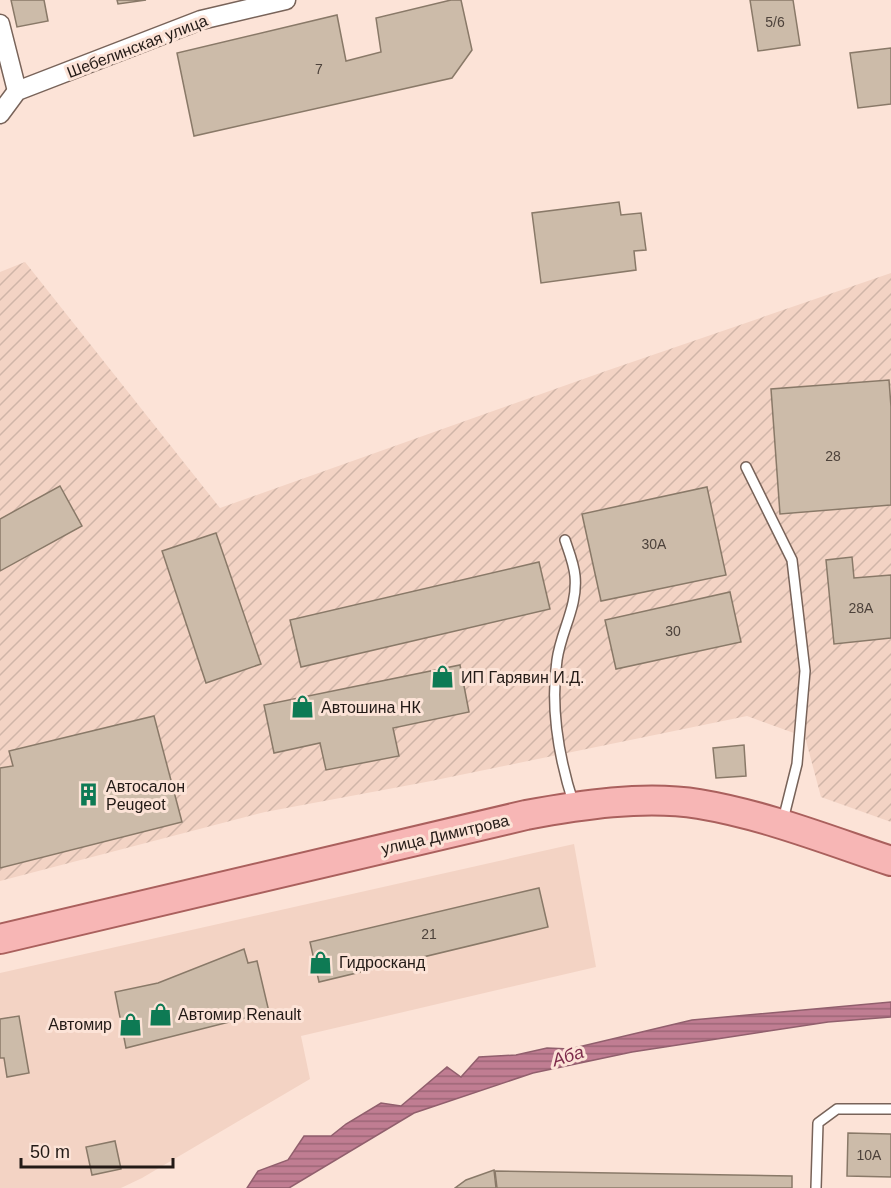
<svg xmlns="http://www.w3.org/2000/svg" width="891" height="1188" font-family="Arial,sans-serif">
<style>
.built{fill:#f3d3c4}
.industrial{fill:url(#industrial-furrows)}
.water{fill:url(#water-rules);stroke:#915f6d;stroke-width:1.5}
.building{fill:#ccbba9;stroke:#897968;stroke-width:1.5}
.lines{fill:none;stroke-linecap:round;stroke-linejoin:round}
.service-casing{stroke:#786359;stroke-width:12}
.minor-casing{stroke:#786359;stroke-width:21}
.primary-casing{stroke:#aa605d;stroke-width:32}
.service{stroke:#fff;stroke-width:9}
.minor{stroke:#fff;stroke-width:18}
.primary{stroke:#f7b6b5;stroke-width:28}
.labels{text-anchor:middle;stroke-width:6;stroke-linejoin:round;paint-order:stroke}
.number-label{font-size:14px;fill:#4d423b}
.street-label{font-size:16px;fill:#231a16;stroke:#fce3d7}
.poi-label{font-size:16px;fill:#231a16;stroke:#fce3d7;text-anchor:start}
.water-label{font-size:18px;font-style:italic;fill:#7e2c4c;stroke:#fce3d7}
</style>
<defs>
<pattern id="industrial-furrows" width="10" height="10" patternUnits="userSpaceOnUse" patternTransform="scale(1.5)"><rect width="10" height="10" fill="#f3d3c4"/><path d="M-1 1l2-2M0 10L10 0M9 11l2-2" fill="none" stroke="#d0b5a8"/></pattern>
<pattern id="water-rules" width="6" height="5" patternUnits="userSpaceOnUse" patternTransform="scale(1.5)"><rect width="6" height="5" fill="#c07d92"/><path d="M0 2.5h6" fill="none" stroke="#9c6676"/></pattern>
</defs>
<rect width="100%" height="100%" fill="#fce3d7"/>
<!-- built -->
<path class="built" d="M574 844 596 967 301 1036 310 1079 142 1178 121 1188H0V973Z"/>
<!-- industrial -->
<path class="industrial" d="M25 262 220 508 603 372 891 273V822L821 797 805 737 747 716 426 782 265 812 0 881V272Z"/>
<!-- water -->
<path class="water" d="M891 1002V1017L828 1022 632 1052 533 1073 414 1113 289 1188H247L258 1171 288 1160 304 1136H331L346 1124 381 1103 401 1106 447 1067 461 1077 479 1057 516 1055 547 1048 570 1049 692 1020Z"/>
<!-- building -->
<g class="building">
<path d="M11 0H44L48 21 17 27Z"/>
<path d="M117 0H146L118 4Z"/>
<path d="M451 0H461L472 50 452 78 194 136 177 53 337 15 346 61 381 52 376 18Z"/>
<path d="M750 0H793L800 45 758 51Z"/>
<path d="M891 48V104L858 108 850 53Z"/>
<path d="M619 202 621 215 641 213 646 250 634 251 636 270 541 283 532 213Z"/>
<path d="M889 380 891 407V505L780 514 771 389Z"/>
<path d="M60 486 82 526 0 571V519Z"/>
<path d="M707 487 726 575 601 601 582 514Z"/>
<path d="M216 533 261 664 206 683 162 551Z"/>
<path d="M852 557 854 578 891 575V638L834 644 826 560Z"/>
<path d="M539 562 550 609 301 667 290 620Z"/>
<path d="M730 592 741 642 616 669 605 620Z"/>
<path d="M460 665 469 712 393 728 399 756 326 770 320 743 274 753 264 705Z"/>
<path d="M154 716 182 822 0 868V768L13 766 9 751Z"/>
<path d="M744 745 746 776 716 778 713 748Z"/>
<path d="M539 888 548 927 319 982 310 942Z"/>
<path d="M244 949 248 963 257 961 269 1012 126 1048 115 992 158 983Z"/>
<path d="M19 1016 29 1073 7 1077 4 1058H0V1019Z"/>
<path d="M848 1133 891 1134V1177L847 1176Z"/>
<path d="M115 1141 121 1169 92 1175 86 1147Z"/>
<path d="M494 1170 496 1188H455L466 1180Z"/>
<path d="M495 1171 792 1176V1188H497Z"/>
</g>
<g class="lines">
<defs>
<g id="service">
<path d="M746 467 792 560 805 671 797 764 783 820"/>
<path d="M565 540C569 552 574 564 575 576 578 606 561 631 557 660 550 709 559 759 574 805"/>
<path d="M816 1188 818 1123 837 1109H891"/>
</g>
<g id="minor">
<path d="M0 24 17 91"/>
<path d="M0 114 17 91 201 20 286 0"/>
</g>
<path id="primary" d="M0 939 526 815C580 805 644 795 699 804 765 815 828 840 891 861"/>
</defs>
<!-- service casing -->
<use href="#service" class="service-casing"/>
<!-- minor casing -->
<use href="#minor" class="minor-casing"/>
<!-- primary casing -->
<use href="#primary" class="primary-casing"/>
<!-- service -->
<use href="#service" class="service"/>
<!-- minor -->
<use href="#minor" class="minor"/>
<!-- primary -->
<use href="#primary" class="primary"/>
</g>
<!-- icons -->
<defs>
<symbol id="shop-bare" viewBox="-9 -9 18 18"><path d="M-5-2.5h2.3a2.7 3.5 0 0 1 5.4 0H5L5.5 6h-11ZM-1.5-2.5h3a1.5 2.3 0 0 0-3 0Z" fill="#0e7a54" stroke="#fce3d7" stroke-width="2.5" paint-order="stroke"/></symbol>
<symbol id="building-bare" viewBox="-9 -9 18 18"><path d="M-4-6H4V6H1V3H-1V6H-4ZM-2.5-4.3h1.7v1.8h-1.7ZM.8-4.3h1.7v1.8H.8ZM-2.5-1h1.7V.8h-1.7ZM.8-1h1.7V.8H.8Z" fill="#0e7a54" stroke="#fce3d7" stroke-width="2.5" paint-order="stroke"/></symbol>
</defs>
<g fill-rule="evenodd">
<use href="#shop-bare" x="426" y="660" width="33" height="33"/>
<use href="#shop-bare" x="286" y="690" width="33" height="33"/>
<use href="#building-bare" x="72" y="778" width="33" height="33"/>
<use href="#shop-bare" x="304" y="946" width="33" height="33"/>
<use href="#shop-bare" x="144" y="998" width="33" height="33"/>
<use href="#shop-bare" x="114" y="1008" width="33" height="33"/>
</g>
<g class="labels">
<!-- number labels -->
<g class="number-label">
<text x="775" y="27">5/6</text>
<text x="319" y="74">7</text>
<text x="833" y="461">28</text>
<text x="654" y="549">30А</text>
<text x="861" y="613">28А</text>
<text x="673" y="636">30</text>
<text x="429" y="939">21</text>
<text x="869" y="1160">10А</text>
</g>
<!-- street labels -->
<g class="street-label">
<text transform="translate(137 46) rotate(-21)" y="6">Шебелинская улица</text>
<text transform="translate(445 834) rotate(-13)" y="6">улица Димитрова</text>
</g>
<!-- poi labels -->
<g class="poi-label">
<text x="461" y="683">ИП Гарявин И.Д.</text>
<text x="321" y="713">Автошина НК</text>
<text x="106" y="792">Автосалон<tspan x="106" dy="18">Peugeot</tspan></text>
<text x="339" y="968">Гидросканд</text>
<text x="178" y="1020">Автомир Renault</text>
<text x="112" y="1030" text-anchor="end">Автомир</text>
</g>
<!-- water labels -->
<g class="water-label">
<text transform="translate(568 1056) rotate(-17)" y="6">Аба</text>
</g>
</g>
<!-- scale -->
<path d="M21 1158v9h152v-9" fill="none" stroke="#231a16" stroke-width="3"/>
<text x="30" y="1158" font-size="18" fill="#231a16" stroke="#fce3d7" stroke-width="4.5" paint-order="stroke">50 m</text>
</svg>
